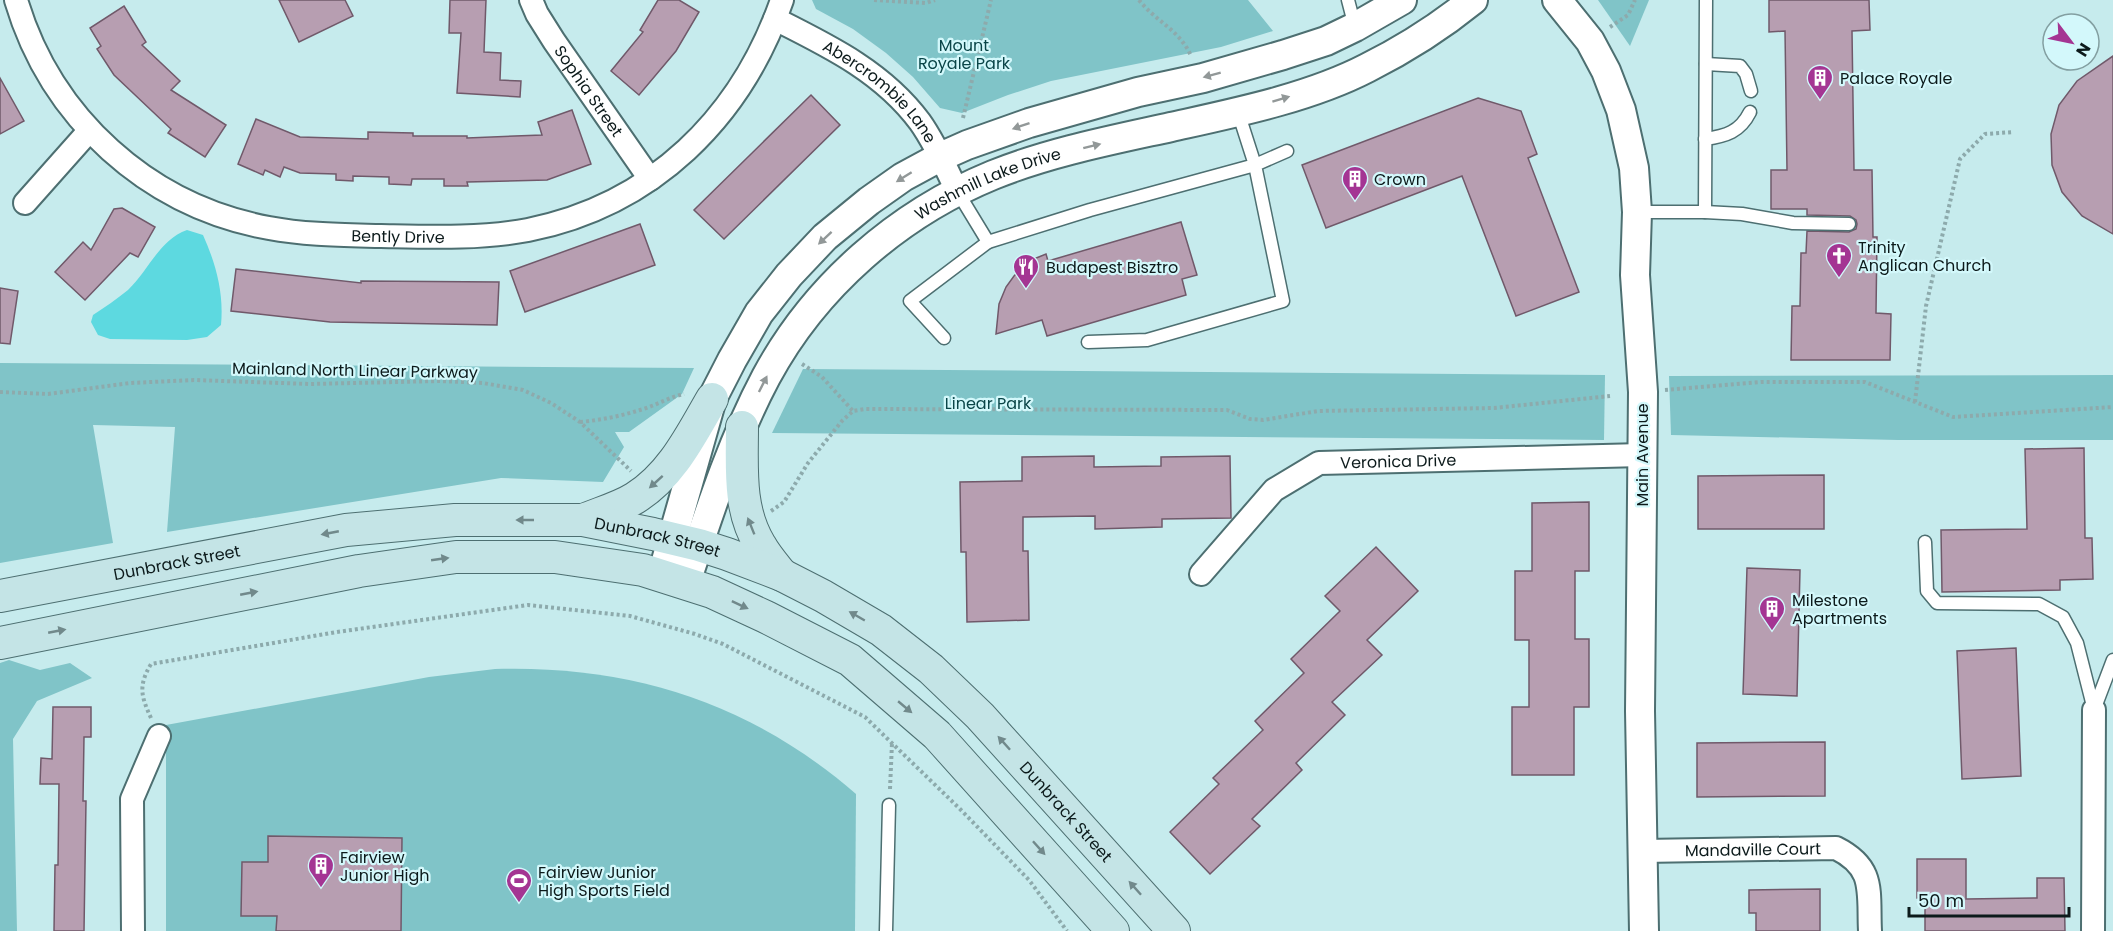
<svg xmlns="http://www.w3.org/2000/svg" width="2113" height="931" font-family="Poppins,sans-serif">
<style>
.green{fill:#80c4c8}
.water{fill:#5dd9e0}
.building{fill:#b79eb1;stroke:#70596a;stroke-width:1.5}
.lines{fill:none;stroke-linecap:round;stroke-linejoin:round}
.service-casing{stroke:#4d6f71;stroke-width:15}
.minor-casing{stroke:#4d6f71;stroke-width:26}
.tertiary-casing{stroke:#4d6f71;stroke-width:32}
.secondary-casing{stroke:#4d6f71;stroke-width:34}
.path{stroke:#8daaac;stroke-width:4;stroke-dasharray:3 3;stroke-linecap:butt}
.service{stroke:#fff;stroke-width:12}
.minor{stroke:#fff;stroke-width:22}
.tertiary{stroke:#fff;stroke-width:28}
.secondary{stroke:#c4e4e6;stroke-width:32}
.oneway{fill:#929898}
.oneway2{fill:#71898b}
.labels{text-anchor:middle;stroke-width:4.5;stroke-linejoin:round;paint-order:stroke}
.park-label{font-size:16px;fill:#0a4548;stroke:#d3f8fb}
.poi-label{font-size:16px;fill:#0c1a1b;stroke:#d3f8fb;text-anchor:start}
.street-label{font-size:16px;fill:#0c1a1b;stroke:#d3f8fb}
</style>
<rect width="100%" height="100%" fill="#c6ebed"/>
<!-- green -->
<g class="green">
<path d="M812 0H1248L1273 31 1221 47 1051 81 1008 95 962 113 940 108 913 77 886 53 853 29 816 9Z"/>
<path d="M1598 0H1649L1630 46Z"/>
<path d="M0 363 694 368 682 394 629 432H615L624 447 603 482 501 478 167 532 175 427 93 425 113 543 0 563Z"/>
<path d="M803 369 1605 375 1604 440 772 433Z"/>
<path d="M2113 375V440H1898L1671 435 1669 376Z"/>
<path d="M9 660 40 670 70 663 92 678 37 701 13 739 17 931H0V663Z"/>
<path d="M495 669C632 665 751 703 856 794L855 931H166V725L429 677Z"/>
</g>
<!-- water -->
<path class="water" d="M187 230 203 235C216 264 224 293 221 325L207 337 187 340 110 339 98 335 91 322 93 315C105 307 117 299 128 290 149 270 159 240 187 230Z"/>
<!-- building -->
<g class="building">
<path d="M279 0H345L353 16 299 42Z"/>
<path d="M450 0H486L484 52 501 53 500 80 521 81 520 97 457 93 461 33H449Z"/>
<path d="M658 0H679L699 12 676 51 639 95 611 71 643 32 640 30Z"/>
<path d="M1769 0H1869L1870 30 1852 31 1854 170H1872L1873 237H1877L1876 313 1891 314 1890 360H1791L1792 306H1800L1801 253H1806L1807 231 1849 232 1856 229 1857 224 1856 220 1850 216 1807 215V209H1771V170H1787L1785 31 1769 32Z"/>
<path d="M124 6 146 42 142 45 180 81 171 90 226 125 205 157 168 133 171 129 114 75 97 49 101 46 90 28Z"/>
<path d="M2113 56V234L2082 216 2062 192 2052 165 2051 134 2059 105 2077 81Z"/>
<path d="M0 78 24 121 0 134Z"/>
<path d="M811 95 840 125 724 239 694 210Z"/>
<path d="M1478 98 1521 111 1537 154 1528 158 1579 292 1516 316 1462 176 1326 228 1302 165Z"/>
<path d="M572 110 591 164 547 180 467 182 468 186H444V179H412L411 185 389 184V177L353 176V181L336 180V174L300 173 284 167 280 177 265 170 263 175 238 164 256 119 300 137 368 139V132L413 133V136H467V138L542 135 538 122Z"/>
<path d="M122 208 155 227 138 257 130 253 85 300 55 272 83 242 91 250 114 209Z"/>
<path d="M1181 222 1197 275 1182 279 1186 295 1047 336 1042 320 996 334 999 304 1006 287 1014 276 1029 261 1046 254 1048 261Z"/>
<path d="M640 224 655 265 525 312 510 271Z"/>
<path d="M236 269 361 283V281L499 282 497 325 330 322 231 311Z"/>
<path d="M0 288 18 291 10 344 0 343Z"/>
<path d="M2084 448 2085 538H2092L2093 579 2060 580V590L1942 592 1941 530 2027 529 2025 449Z"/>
<path d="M1094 456V467L1161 466V457L1230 456 1231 518 1162 519V527L1095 529V516L1023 517V551H1028L1029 620 967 622 966 552H961L960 482 1022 481V457Z"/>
<path d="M1824 475V529H1698V476Z"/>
<path d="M1589 502V571H1575V639H1589V707H1574V775H1512V707H1529V640H1515V571H1532V503Z"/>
<path d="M1376 547 1418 591 1367 640 1382 655 1332 702 1345 715 1296 763 1302 770 1252 819 1260 826 1210 874 1170 832 1219 784 1213 778 1263 730 1255 721 1304 673 1291 659 1340 611 1325 596Z"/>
<path d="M1747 568 1800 570 1797 696 1743 694Z"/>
<path d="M2016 648 2021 776 1962 779 1957 651Z"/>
<path d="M53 707H91V737H84L83 801H86L84 931H54L55 865H58L59 784H40L41 758 52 759Z"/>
<path d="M1825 742V796L1697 797V743Z"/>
<path d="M268 836 402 838 401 931H276L277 916H241L242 862H268Z"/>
<path d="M1917 859H1966V899L2037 898V878H2064L2065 931H1925V897L1917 898Z"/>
<path d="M1820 889V931H1756V913H1749V890Z"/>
</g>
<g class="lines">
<defs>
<g id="service">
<path d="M1348 0 1355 27"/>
<path d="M1706 64 1740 66 1746 74 1751 91"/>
<path d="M1705 139C1726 136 1740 132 1750 112"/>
<path d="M957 191 988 242 1090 210 1255 165 1238 112"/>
<path d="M1637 212H1705L1742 214 1793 223 1849 224"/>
<path d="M1705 212 1706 0"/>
<path d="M944 338 910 301 988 242"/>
<path d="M1088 342 1147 340 1283 301 1255 165 1287 151"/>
<path d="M1925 542 1927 591 1937 603 2039 604 2063 617 2077 643 2094 710"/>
<path d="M2094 710 2113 660"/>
<path d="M886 931 889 805"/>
</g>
<g id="minor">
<path id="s1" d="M16 0C51 118 148 206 269 228 306 235 343 235 381 236 430 237 480 239 528 230 653 205 741 118 782 0"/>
<path id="s2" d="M531 0 537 14 554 41 650 179"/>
<path id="s3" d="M775 19C829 46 883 72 920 122 935 143 946 168 957 191"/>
<path d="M25 203 89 131"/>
<path id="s4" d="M1201 574 1274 490 1319 463 1642 455"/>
<path id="s5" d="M1643 851 1836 848C1876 868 1868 892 1870 931"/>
<path d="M133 931 132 799 159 736"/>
<path d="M2093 931 2094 710"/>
</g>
<g id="tertiary">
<path d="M1557 0 1590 41 1606 71 1621 110 1634 168 1637 212 1635 275 1643 392 1640 711 1644 931"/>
<path d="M662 575 712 399 732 360 759 313 789 275 825 237 869 201 903 177 940 157 967 145 1029 123 1138 92 1203 78 1283 55 1326 41 1355 27 1402 0"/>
<path id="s6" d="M686 582C709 513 732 441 766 377 815 286 898 214 993 175 1050 152 1112 140 1171 127 1234 113 1309 98 1367 68 1403 50 1441 26 1473 0"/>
</g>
<g id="secondary">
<path d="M742 427C742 467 738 509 760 545 766 556 774 565 782 575"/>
<path d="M583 520C600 513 619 508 635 498 672 475 691 435 712 399"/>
<path id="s7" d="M0 596 346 530 455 520H583L653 534 699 545 727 554 782 575 823 596 881 630 931 669 980 716 1174 931"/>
<path d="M0 643 359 571 456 557H555L643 570 712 592 766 617 850 660 937 735 1113 931"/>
</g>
</defs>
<!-- service casing -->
<use href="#service" class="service-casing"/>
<!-- minor casing -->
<use href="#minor" class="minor-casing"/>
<!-- tertiary casing -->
<use href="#tertiary" class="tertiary-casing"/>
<!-- secondary casing -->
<use href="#secondary" class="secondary-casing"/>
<!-- path -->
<g class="path">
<path d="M874 0 926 3 935 0"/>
<path d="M1139 0C1155 21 1180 30 1191 56"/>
<path d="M1610 27 1628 15 1635 0"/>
<path d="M963 118 991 0"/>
<path d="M802 364 822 377 853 411"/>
<path d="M1665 390 1762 382H1865L1953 417 2113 407"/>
<path d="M0 392 48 394 130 383 194 380 310 384 440 381 483 383 523 390 551 403 580 422 631 471"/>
<path d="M1915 402 1926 306 1960 159 1985 134 2014 132"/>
<path d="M580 422C601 420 621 416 640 410 655 406 669 397 684 394"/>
<path d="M771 511 784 502 808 463 842 421 853 411 865 409 1227 410 1250 419 1263 420 1318 411 1494 408 1610 396"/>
<path d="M151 718C141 696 138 686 151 664L337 632 528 605 630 616 695 634 723 644 865 717 960 809 1029 880 1067 931"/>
<path d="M890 789 892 743"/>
</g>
<!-- service -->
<use href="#service" class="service"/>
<!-- minor -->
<use href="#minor" class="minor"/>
<!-- tertiary -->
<use href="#tertiary" class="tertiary"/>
<!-- secondary -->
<use href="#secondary" class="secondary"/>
</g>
<!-- one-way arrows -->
<defs><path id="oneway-solid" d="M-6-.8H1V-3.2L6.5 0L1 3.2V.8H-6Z" transform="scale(1.5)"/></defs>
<g class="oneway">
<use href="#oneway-solid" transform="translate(1212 75) rotate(165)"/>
<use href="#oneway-solid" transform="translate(1281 99) rotate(-17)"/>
<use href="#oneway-solid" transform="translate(1021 126) rotate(161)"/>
<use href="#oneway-solid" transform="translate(1092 146) rotate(-14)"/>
<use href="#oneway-solid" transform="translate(904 177) rotate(148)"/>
<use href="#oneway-solid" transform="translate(825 238) rotate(137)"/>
<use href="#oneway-solid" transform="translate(763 384) rotate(-63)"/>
</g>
<g class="oneway2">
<use href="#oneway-solid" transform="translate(656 482) rotate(138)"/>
<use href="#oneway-solid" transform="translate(525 520) rotate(-180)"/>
<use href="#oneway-solid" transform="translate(751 526) rotate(-112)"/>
<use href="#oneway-solid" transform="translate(330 533) rotate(169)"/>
<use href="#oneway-solid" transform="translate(440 559) rotate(-8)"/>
<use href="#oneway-solid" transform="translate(249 593) rotate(-11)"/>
<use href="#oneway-solid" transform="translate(740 605) rotate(25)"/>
<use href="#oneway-solid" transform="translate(857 616) rotate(-150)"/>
<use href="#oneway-solid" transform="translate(57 631) rotate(-11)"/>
<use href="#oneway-solid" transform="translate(905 707) rotate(40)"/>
<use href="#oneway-solid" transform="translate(1004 743) rotate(-132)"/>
<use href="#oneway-solid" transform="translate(1039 848) rotate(48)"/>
<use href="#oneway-solid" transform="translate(1135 888) rotate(-132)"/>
</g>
<!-- icons -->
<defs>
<symbol id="building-pin" viewBox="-11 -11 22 30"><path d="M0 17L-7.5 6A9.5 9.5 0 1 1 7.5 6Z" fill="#a43593" stroke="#d3f8fb"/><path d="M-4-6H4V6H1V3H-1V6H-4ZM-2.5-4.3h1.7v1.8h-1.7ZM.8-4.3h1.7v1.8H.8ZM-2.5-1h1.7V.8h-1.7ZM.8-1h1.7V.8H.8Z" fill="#fff"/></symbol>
<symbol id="church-pin" viewBox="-11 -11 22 30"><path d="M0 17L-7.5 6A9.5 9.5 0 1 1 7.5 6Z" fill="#a43593" stroke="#d3f8fb"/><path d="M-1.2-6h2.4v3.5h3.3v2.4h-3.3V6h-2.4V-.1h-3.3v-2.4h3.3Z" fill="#fff"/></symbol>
<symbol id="restaurant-pin" viewBox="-11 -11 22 30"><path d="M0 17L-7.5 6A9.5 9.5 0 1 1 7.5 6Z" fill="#a43593" stroke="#d3f8fb"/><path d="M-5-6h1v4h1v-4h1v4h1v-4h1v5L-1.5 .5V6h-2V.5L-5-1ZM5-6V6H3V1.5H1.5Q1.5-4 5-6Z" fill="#fff"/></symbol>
<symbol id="stadium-pin" viewBox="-11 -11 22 30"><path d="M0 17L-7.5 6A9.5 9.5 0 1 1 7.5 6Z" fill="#a43593" stroke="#d3f8fb"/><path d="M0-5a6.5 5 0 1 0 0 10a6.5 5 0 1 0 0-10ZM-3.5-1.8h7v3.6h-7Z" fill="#fff"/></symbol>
</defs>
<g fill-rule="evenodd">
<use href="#building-pin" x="1805" y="63" width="30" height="40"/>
<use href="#building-pin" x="1340" y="164" width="30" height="40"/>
<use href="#church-pin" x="1824" y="241" width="30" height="40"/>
<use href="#restaurant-pin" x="1011" y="252" width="30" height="40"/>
<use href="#building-pin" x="1757" y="594" width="30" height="40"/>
<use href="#building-pin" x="306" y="851" width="30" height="40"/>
<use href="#stadium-pin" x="504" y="866" width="30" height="40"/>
</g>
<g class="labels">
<!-- park labels -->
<g class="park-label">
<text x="964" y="51">Mount<tspan x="964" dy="18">Royale Park</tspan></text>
<text x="988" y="409">Linear Park</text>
</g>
<!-- poi labels -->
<g class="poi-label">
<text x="1840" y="84">Palace Royale</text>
<text x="1374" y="185">Crown</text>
<text x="1858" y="253">Trinity<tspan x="1858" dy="18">Anglican Church</tspan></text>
<text x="1046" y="273">Budapest Bisztro</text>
<text x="1792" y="606">Milestone<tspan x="1792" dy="18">Apartments</tspan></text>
<text x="340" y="863">Fairview<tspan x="340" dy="18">Junior High</tspan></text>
<text x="538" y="878">Fairview Junior<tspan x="538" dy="18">High Sports Field</tspan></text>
</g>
<!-- street labels -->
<g class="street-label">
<text dy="6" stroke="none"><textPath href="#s2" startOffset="108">Sophia Street</textPath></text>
<text dy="6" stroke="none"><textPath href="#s3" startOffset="129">Abercrombie Lane</textPath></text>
<text dy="6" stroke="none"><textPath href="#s6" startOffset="522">Washmill Lake Drive</textPath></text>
<text dy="6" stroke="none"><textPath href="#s1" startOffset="488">Bently Drive</textPath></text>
<text transform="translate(355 370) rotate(1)" y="6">Mainland North Linear Parkway</text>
<text transform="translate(1642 455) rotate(-90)" y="6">Main Avenue</text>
<text dy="6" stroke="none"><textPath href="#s4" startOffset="243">Veronica Drive</textPath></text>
<text dy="6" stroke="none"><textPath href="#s7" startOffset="666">Dunbrack Street</textPath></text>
<text dy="6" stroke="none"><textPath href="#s7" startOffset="180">Dunbrack Street</textPath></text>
<text dy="6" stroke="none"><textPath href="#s7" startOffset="1170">Dunbrack Street</textPath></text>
<text dy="6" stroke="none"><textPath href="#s5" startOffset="110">Mandaville Court</textPath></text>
</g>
</g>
<!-- north arrow -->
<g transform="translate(2071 42) rotate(122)"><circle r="28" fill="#d3f8fb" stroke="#839fa1" stroke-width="1.5"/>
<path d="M0-4.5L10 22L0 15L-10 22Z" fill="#a43593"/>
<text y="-9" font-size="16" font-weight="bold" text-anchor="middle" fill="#0c1a1b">N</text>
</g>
<!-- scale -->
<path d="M1909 907v9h160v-9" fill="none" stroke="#0c1a1b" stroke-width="3"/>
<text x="1918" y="907" font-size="18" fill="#0c1a1b" stroke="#d3f8fb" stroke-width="4.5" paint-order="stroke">50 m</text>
</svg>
